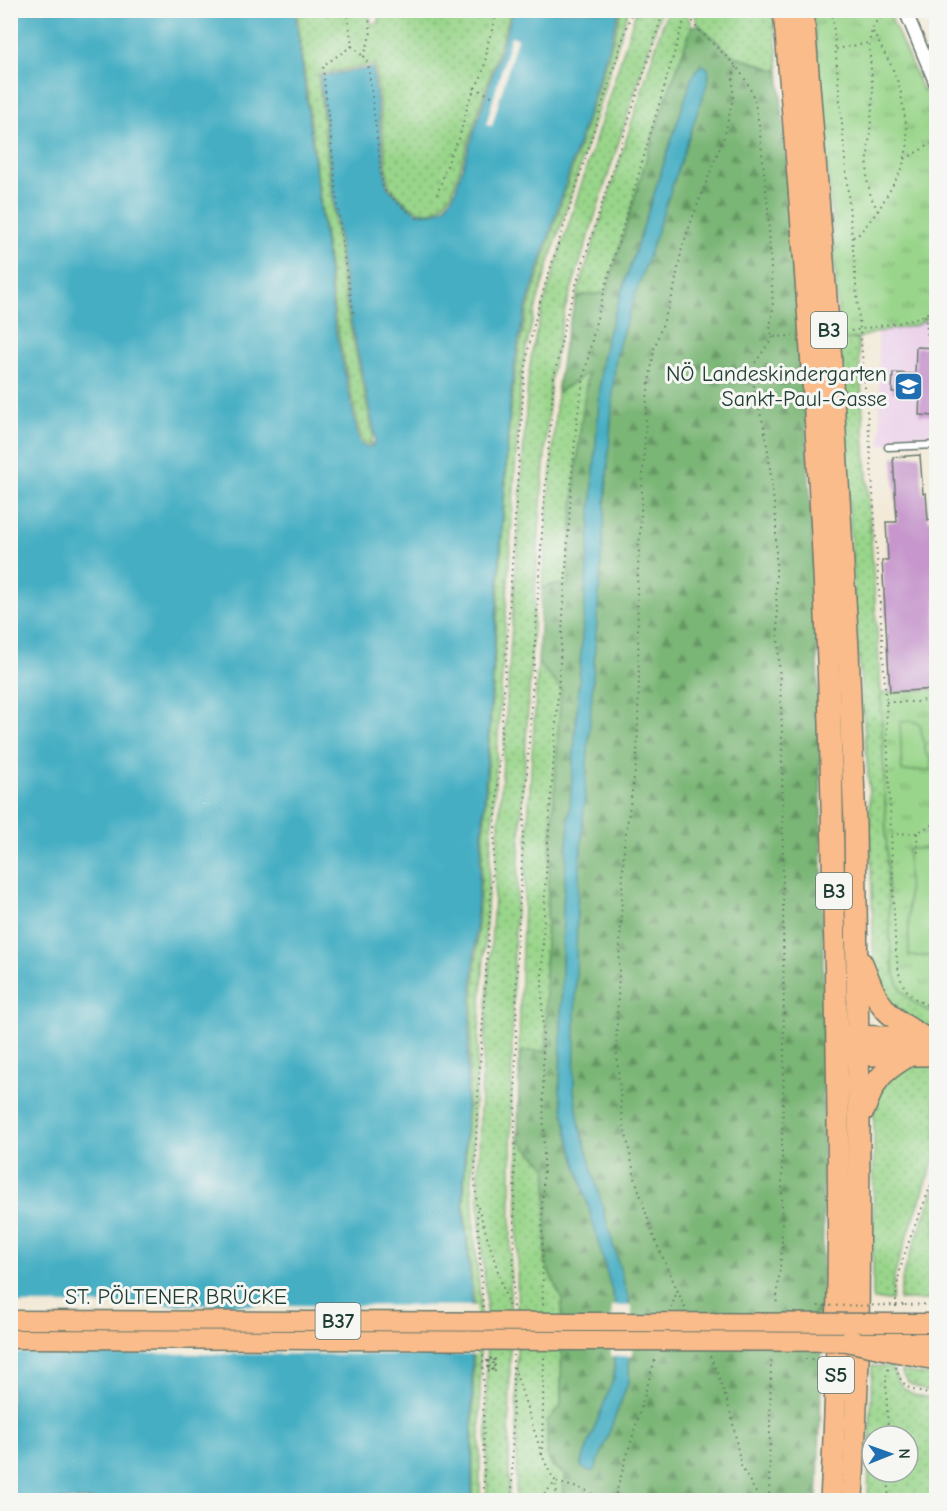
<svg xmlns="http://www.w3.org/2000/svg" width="947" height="1511" font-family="'Comic Neue',sans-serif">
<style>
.built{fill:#ecd1ea}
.grass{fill:url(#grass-dots);stroke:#5c895f;stroke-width:1.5;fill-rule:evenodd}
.forest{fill:url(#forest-firs);stroke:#4c7a55;stroke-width:1.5;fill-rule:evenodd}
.park{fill:url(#park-tufts);stroke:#5c895f;stroke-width:1.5}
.pitch{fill:#99d58a;stroke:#5c895f;stroke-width:1.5}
.water{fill:#44aec3;stroke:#32767c;stroke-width:1.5}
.pier{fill:#f2e9d6}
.building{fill:#c696cc}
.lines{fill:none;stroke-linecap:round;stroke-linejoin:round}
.lane-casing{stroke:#69796d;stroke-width:9}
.street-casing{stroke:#69796d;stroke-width:15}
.primary-casing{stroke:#69796d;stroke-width:21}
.highway-casing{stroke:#69796d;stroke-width:24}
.path{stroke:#69796d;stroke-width:2;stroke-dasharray:1.5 4.5;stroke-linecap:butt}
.lane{stroke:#fff;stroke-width:6}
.street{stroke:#fff;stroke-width:12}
.primary{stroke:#f9bc8a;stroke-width:18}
.highway{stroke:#f9bc8a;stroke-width:21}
.primary-bridge-casing{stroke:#69796d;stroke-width:21;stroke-linecap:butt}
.highway-bridge-casing{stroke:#69796d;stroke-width:24;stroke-linecap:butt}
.path-bridge{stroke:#69796d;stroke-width:2;stroke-dasharray:1.5 4.5;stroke-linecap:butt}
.primary-bridge{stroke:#f9bc8a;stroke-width:18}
.highway-bridge{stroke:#f9bc8a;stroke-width:21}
.labels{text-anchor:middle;stroke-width:6;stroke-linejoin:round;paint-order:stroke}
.shield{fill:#f6f6f2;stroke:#60746d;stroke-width:1.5}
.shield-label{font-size:21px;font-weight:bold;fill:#1f3d34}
.poi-label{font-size:22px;fill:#1f3d34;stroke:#f6f6f2;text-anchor:end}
.street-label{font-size:22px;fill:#1f3d34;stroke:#f6f6f2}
</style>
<defs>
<pattern id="grass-dots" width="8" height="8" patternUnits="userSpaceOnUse" patternTransform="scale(1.5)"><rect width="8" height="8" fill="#99d58a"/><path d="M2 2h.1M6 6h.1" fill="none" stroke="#7cae72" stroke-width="1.8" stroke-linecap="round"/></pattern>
<pattern id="forest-firs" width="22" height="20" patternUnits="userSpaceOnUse" patternTransform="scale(1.5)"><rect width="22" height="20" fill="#7ab676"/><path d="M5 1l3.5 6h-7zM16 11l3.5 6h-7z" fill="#639562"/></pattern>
<pattern id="park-tufts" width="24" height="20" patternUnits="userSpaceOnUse" patternTransform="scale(1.5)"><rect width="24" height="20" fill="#99d58a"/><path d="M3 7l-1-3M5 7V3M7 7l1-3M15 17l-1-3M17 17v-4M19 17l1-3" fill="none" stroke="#7cae72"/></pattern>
</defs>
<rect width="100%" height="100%" fill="#f6f6f2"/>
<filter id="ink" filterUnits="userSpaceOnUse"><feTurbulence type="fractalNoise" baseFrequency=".0167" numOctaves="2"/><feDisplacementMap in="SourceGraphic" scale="12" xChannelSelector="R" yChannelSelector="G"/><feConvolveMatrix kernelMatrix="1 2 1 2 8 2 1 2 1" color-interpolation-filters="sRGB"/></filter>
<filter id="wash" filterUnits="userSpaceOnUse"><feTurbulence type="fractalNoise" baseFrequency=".008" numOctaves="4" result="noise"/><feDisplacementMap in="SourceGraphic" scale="24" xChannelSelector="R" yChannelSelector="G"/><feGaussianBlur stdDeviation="1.35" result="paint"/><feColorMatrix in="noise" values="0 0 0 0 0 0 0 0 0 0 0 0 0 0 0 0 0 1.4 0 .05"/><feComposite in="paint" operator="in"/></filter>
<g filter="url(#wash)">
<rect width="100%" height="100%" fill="#f2e9d6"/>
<!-- built -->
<path class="built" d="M936 313V441L881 445 878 332 917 325Z"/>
<!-- grass -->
<g class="grass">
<path d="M297 11H369L371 24 379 23 378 11H511L452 193 443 205 432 212 419 211 407 204 389 186 375 65 318 74 338 251 348 316 373 435 371 444C365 446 364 443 361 439L336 323Z"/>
<path d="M621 11H628C609 73 590 136 570 198 550 259 530 316 521 379L474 1111 472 1180 474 1229 480 1297V1500H473L474 1300 464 1203 470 1053 510 415C514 377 519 341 529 305L614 37Z"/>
<path d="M636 11H661L565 309 551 377 539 531 521 821 514 952 512 1043 509 1500H487L486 1297 480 1229 478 1179 480 1111 528 380 532 352 542 309Z"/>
<path d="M667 11H685L692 26 654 133 606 293 584 295 576 298Z"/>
<path d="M692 11H773L779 71 732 55 699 25Z"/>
<path d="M858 339 881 693 890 938 894 972 899 986 924 1009 936 1013V1031L924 1027 892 1005 874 969 869 786 854 598 840 340Z"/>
<path d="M588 372C577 443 572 514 568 585H550L542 589 557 393Z"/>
<path d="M538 663 561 689 548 889 545 970 547 1051H523L519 1055C521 924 529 794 538 663Z"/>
<path d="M936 1063V1155L899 1260 894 1278 892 1300H873L874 1110 883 1083 909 1067Z"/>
<path d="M518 1139 547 1167 546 1265 562 1300 561 1406 547 1421 552 1466 565 1474 563 1494 554 1500H516Z"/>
<path d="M936 1186V1300H899L902 1280 907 1263Z"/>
<path d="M872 1366 892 1367C900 1392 912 1396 936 1399V1500H868ZM872 1436H908V1472H872Z"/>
<path d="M901 1371 932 1376 936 1374V1392C921 1390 907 1387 901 1371Z"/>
</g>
<!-- forest -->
<path class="forest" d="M699 25 732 55 779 71C794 255 809 439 816 624 822 791 824 959 823 1127 823 1251 823 1376 817 1500H554L563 1494 565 1474 552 1466 547 1454V1421L561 1406 562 1300 546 1265 547 1167 518 1139 519 1055 523 1051H547L545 970 548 889 561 689 538 663 542 589 550 585H568C572 514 577 443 588 373L557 393 564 344 576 298 584 295 606 293 654 133 692 26ZM709 75 620 340 615 363 577 906 574 1091 580 1127 629 1301V1380L595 1469 590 1471 581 1464 614 1377 615 1302 567 1130 560 1091 563 905 602 360 607 337 692 78Z"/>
<!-- park -->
<g class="park">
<path d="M813 11H888L923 91 927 90 936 114V313L917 325 878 332 858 338 840 340 829 183Z"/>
<path d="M936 689V1013C894 1000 894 976 890 938L881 693Z"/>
</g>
<!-- pitch -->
<g class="pitch">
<path d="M912 721 920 724 926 754 931 758V770L902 771 900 722Z"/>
<path d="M936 848V956H909L908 849Z"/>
</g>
<!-- water -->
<g class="water">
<path d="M10 11H295L326 253 334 323 359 440 362 445 367 447 372 446 375 441V435L350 316 340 251 320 76 373 68 387 187 406 205 418 213H433L445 207 454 194 513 11H619L612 37 527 305C517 341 512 377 509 415L468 1053 463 1203 472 1300V1500H11Z"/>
<path d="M703 65 708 68 709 75 707 84 620 340 615 363 577 906 574 1091 580 1127 629 1301V1380L595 1470 591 1472 582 1468 581 1464 614 1377 615 1302 567 1130 560 1091 563 905 602 360 607 337 692 78 697 69Z"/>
</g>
<!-- pier -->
<g class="pier">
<path d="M511 36 517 38 492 126 486 125Z"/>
<path d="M11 1304 476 1306V1355L11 1353Z"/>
<path d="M612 1306H632V1356H611Z"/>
</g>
<g id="blocks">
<!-- building -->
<g class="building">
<path d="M916 347 936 348V416L919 415 920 394 892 392 893 373 915 374Z"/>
<path d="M920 455 923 494 926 493 928 520 936 519V689L890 692 882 560H888L886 522H897L893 457Z"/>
</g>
</g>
</g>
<g filter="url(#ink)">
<use href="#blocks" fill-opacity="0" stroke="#69796d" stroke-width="1.5"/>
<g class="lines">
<defs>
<path id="lane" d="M888 447 936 445"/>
<path id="street" d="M905 10 936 84"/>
<g id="primary">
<path d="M905 1323H936"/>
<path d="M905 1342H936"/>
</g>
<g id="highway">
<path d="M784 10C802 212 817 414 826 616 831 713 832 811 834 908 839 1106 842 1304 831 1500"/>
<path d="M803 10 830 347 848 649 855 825 859 1123 858 1362 852 1500"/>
<path d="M862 963C869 979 874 997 886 1010 897 1022 912 1030 925 1038"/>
<path d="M847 1036 924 1038"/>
<path d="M844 1055H936"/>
<path d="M864 1110C876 1078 880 1073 910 1055"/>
<path d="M905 1353 936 1359"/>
</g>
</defs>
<!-- lane casing -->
<use href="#lane" class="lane-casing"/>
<!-- street casing -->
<use href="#street" class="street-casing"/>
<!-- primary casing -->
<use href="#primary" class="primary-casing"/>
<!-- highway casing -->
<use href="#highway" class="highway-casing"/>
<!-- path -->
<g class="path">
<path d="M347 10 352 46 364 57"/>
<path d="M366 10 368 11 371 32 364 57 368 63 383 189 404 209 417 218H424"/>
<path d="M689 10V15L696 27 736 66 747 82 754 98 759 124 768 209 773 308 770 330 773 337 793 336"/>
<path d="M832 10 870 445 886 702 895 938C898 973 897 997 936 1008"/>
<path d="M873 10 877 20"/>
<path d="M352 46 324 65 323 69 343 251 354 315"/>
<path d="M836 49 869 43"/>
<path d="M474 88 494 97"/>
<path d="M905 159 936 141"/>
<path d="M437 195 451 154 459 139 469 100 482 75 485 63 488 43 498 10"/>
<path d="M878 211 871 197 867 180 868 155 873 96 869 43 872 30 877 20 891 10"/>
<path d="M853 237 858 235 878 211 902 169 908 144 907 130 900 88 892 67 872 30"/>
<path d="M925 315 929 345H936V340"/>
<path d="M845 332 902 322 925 315 936 306"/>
<path d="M773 337 755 363 753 378 755 396 764 426 768 451 776 520V591L782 730 784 1060 782 1143V1248L776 1307"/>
<path d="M886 702H916L936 697"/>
<path d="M917 833 918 857"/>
<path d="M891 834 917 833 936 822"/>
<path d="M478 1207 509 1307"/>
<path d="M936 1241 931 1249 932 1252 936 1253"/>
<path d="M543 1305 542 1212 544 1163 542 970 545 889 565 586 572 475 577 419 585 372 596 322 610 271 684 20 689 15"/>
<path d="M905 1305 936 1304"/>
<path d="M483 1307 475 1179 477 1111 524 379 528 351 538 308 632 10"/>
<path d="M513 1307 517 952 524 821 542 532 554 377 568 310 664 10"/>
<path d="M896 1307C895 1259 922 1215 936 1170"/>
<path d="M671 1308 677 1291"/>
<path d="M685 1308 653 1235 635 1178 622 1115 616 1046 624 846 637 758 639 680 637 587 647 398 654 349 673 294 682 248 692 219 725 134 733 98V76L736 66"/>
<path d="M483 1355 484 1500"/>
<path d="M710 1356 718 1373 732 1418 741 1466 760 1500"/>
<path d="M489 1360V1369H493V1359H488V1370H494V1358H487V1371H495V1357"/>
<path d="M514 1367 542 1455 549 1471 556 1482 557 1500"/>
<path d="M896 1367C901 1390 916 1392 936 1395"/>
<path d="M888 1436 886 1378 889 1366"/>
<path d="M542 1455 544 1356"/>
<path d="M512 1500 513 1355"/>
<path d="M542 1500 545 1493 556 1482 585 1490 602 1500"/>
<path d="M614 1500 656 1356"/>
<path d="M769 1500 771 1357"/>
<path d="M888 1500 890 1472"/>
</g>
<!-- lane -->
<use href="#lane" class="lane"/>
<!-- street -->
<use href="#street" class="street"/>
<!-- primary -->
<use href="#primary" class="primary"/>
<!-- highway -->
<use href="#highway" class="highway"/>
<defs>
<g id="primary-bridge">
<path d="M10 1320 905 1323"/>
<path d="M10 1339 905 1342"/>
</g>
<path id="highway-bridge" d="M849 1341 905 1353"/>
</defs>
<!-- primary-bridge casing -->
<use href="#primary-bridge" class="primary-bridge-casing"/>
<!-- highway-bridge casing -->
<use href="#highway-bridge" class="highway-bridge-casing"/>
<!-- path-bridge -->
<g class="path-bridge">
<path d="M818 1306 905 1305"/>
<path d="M805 1359 853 1360"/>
</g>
<!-- primary-bridge -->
<use href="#primary-bridge" class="primary-bridge"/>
<!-- highway-bridge -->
<use href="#highway-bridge" class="highway-bridge"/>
</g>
</g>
<!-- icons -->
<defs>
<symbol id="school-square" viewBox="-11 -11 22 22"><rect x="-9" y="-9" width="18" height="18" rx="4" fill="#1f6fb2" stroke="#f6f6f2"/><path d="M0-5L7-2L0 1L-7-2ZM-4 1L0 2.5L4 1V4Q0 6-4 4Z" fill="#fff"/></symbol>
</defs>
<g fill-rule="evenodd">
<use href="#school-square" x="892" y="370" width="33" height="33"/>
</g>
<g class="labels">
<!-- shield labels -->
<g class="shield">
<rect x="811" y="312" width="36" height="36" rx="4.5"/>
<rect x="816" y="873" width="36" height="36" rx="4.5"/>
<rect x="315.5" y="1303" width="45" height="36" rx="4.5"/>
<rect x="818" y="1357" width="36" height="36" rx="4.5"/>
</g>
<g class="shield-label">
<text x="829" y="337">B3</text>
<text x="834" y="898">B3</text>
<text x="338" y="1328">B37</text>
<text x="836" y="1382">S5</text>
</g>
<!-- poi labels -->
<g class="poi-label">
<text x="887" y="381">NÖ Landeskindergarten<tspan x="887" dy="25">Sankt-Paul-Gasse</tspan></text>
</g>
<!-- street labels -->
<g class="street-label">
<text x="176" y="1304">ST. PÖLTENER BRÜCKE</text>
</g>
</g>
<!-- margin -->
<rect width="947" height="1511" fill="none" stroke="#f6f6f2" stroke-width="36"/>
<!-- north arrow -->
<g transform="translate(890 1454) rotate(89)"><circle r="28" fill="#f6f6f2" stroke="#a0aca6" stroke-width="1.5"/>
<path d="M0-4.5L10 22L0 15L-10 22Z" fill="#1f6fb2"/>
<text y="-9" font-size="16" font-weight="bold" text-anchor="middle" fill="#1f3d34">N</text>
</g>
</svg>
